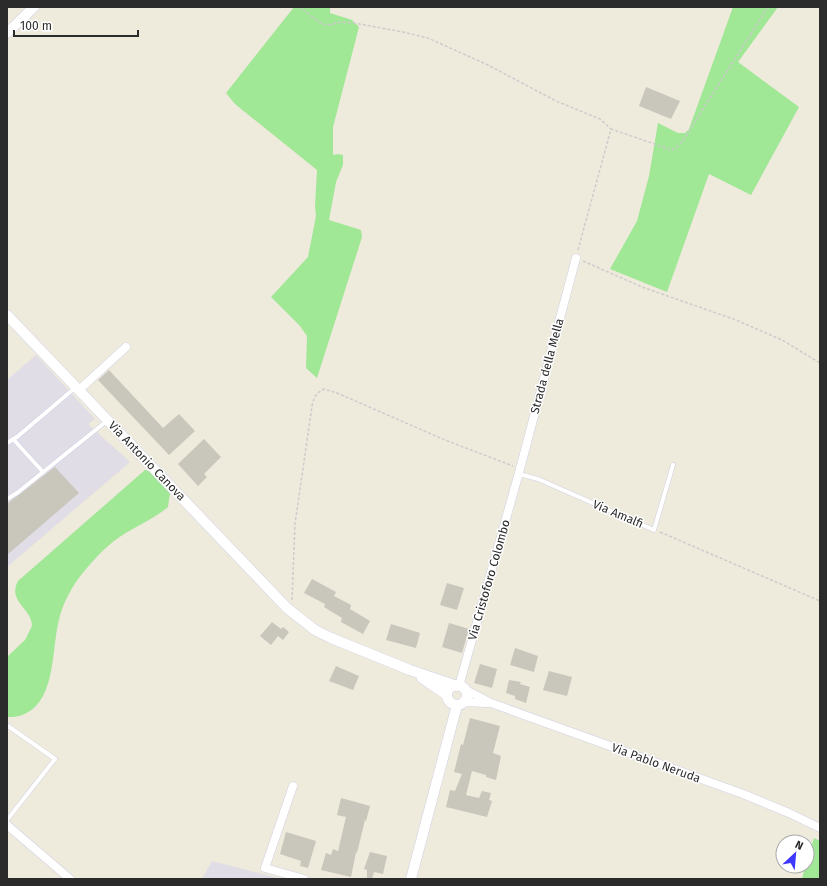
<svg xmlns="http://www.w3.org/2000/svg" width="827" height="886" font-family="'Fira Sans',sans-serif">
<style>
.industrial{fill:#e1dde6}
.green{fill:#a0e796}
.building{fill:#c9c7bc}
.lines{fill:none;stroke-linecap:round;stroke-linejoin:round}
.service-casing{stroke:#d2d1e5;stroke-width:5}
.minor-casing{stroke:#d2d1e5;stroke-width:9}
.tertiary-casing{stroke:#d2d1e5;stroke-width:11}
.path{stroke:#ccc;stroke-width:1.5;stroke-dasharray:3 2;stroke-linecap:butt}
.service{stroke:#fff;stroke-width:4}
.minor{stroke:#fff;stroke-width:8}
.tertiary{stroke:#fff;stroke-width:10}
.labels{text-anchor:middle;stroke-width:3;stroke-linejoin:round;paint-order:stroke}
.street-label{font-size:12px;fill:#2b2b2b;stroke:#fff}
</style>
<rect width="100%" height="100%" fill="#eeeadc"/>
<!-- industrial -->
<g class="industrial">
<path d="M36 355 95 419 88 424 130 462 7 567V380Z"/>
<path d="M212 861 282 879H202Z"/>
</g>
<!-- green -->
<g class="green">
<path d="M294 7H330V13L352 20 359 27 333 127V155L338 154 343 155V165L336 182 329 220 361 230 362 237 317 378 306 368 307 336 300 326 271 297 308 257 316 216 315 206 317 170 235 104 226 93Z"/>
<path d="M733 7H778L738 62 799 107 751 195 709 174 667 292 610 269 637 221 649 176 658 123 678 133H685L689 129Z"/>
<path d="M145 470 150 471 170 493 168 507C151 521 131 528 114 541 101 551 88 566 78 579 70 591 62 605 59 620 51 649 57 706 19 716 15 717 11 717 7 717V657L25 640 32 626C32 608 7 602 18 581Z"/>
<path d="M814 838 820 841V879H802L805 866H807V860Z"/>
</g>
<!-- building -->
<g class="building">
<path d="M646 87 680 101 671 119 639 106Z"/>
<path d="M109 370 163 428 179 414 195 431 169 455 98 380Z"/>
<path d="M204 439 221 457 204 474 207 477 198 486 178 464Z"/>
<path d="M55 467 79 493 7 555V504Z"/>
<path d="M312 579 336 592 334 596 351 605 350 609 370 621 363 634 341 622 342 618 324 607 325 604 304 593Z"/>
<path d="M447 583 464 588 457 610 440 605Z"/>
<path d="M272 622 281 629 283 627 289 632 283 640 278 636 271 645 260 636Z"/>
<path d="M449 623 469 629 462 653 442 647Z"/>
<path d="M391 624 420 633 416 648 386 640Z"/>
<path d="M515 648 538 656 534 672 510 665Z"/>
<path d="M480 664 497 669 492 688 474 683Z"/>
<path d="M336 666 359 676 353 690 329 681Z"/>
<path d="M549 671 572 677 567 696 543 690Z"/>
<path d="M509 680 521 682 520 684 530 687 526 703 515 699V696L506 693Z"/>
<path d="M470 718 500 726 493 753 501 756 496 780 486 777V775L472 771 466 795 479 798 482 791 491 793 489 800 492 801 487 817 446 807 450 790 455 791 462 774 454 772 461 744 463 745Z"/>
<path d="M341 798 370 806 366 821 365 820 357 853 356 852 351 877 321 870 326 853 331 855 333 849 338 851 346 817 337 815Z"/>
<path d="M286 832 316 841 308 868 300 866 301 861 280 854Z"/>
<path d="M370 852 387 856 383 874 374 872 372 879H367V870L364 869Z"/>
</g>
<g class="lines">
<defs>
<g id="service">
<path d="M13 439 43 472"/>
<path d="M7 443 17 437 76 387"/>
<path d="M519 474 538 479 654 530 673 465"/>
<path d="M7 499 17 493 108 420"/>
<path d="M7 820 55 759 8 726"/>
</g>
<g id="minor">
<path d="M79 390 126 347"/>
<path d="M459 686 520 469 576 258"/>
<path d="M464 689 491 703 743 794 789 813 820 828"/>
<path d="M463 702 488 703"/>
<path d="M293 786 265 868 304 879"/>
<path d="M7 825 70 879"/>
</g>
<g id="tertiary">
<path d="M7 33 34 7"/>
<path d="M7 315 287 608 315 630 331 638 410 670 457 686"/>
<path d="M422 678 447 695"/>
<circle cx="457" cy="695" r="10"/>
<path d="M411 879 457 705"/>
</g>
</defs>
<!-- service casing -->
<use href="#service" class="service-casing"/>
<!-- minor casing -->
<use href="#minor" class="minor-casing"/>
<!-- tertiary casing -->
<use href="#tertiary" class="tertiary-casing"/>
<!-- path -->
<g class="path">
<path d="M299 7 322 24 329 25 341 22 354 23 403 32 428 38 488 65 556 101 600 119 611 129"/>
<path d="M578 250 611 129 672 150 676 148 684 139 768 7"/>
<path d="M583 261 642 287 736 320 782 340 820 363"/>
<path d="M660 532 820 601"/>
<path d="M292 600 295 524 312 406C314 397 316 393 324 389L337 393 445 440 513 466"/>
</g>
<!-- service -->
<use href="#service" class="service"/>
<!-- minor -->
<use href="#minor" class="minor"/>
<!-- tertiary -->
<use href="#tertiary" class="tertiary"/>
</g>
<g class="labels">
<!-- street labels -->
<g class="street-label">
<text transform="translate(547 366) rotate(-75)" y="4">Strada della Mella</text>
<text transform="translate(147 461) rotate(46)" y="4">Via Antonio Canova</text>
<text transform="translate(618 514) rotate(23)" y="4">Via Amalfi</text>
<text transform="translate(489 580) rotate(-74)" y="4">Via Cristoforo Colombo</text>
<text transform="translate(656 763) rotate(20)" y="4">Via Pablo Neruda</text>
</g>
</g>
<!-- border -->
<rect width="827" height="886" fill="none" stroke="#2b2b2b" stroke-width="16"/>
<!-- north arrow -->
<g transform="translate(795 854) rotate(26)"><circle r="19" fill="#ffffff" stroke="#aaaaaa"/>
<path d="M0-3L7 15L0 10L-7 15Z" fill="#3e38ff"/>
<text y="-6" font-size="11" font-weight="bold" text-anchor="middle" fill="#2b2b2b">N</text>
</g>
<!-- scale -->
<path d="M14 30v6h124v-6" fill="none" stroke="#2b2b2b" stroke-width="2"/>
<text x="20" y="30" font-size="12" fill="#2b2b2b" stroke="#ffffff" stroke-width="3" paint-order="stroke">100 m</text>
</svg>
